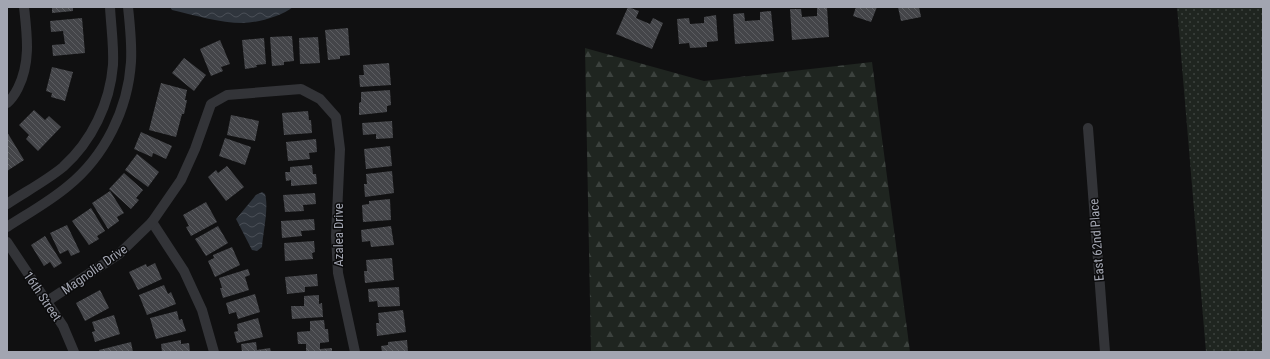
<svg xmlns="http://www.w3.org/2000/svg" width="1270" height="359" font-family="'Roboto Condensed',sans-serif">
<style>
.grass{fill:url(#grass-dots)}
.forest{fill:url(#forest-firs)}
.water{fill:url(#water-waves)}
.building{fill:url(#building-back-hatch)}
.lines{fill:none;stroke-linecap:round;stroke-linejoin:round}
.minor{stroke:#333438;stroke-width:10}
.labels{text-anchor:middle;stroke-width:3;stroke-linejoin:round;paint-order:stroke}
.street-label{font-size:13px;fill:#a2a5b1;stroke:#0b0b0c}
</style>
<defs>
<pattern id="grass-dots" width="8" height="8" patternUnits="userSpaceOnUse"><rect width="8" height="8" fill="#1f2520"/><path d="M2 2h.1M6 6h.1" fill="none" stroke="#3c423e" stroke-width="1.8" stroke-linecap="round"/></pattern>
<pattern id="forest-firs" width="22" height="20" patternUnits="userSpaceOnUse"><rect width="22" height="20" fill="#1f2520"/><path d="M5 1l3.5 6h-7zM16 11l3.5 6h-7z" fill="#3c423e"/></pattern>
<pattern id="water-waves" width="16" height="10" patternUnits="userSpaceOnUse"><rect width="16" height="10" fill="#2f353d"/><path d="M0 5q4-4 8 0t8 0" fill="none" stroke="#4a4f57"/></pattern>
<pattern id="building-back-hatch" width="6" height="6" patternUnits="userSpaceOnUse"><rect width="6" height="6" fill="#444549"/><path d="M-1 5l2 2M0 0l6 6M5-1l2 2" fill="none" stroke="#5c5d61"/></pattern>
</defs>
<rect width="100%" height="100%" fill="#101011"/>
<!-- grass -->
<path class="grass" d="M1177 7H1263V352H1206Z"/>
<!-- forest -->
<path class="forest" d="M585 48 704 81 872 62 910 352H591Z"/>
<!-- water -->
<g class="water">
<path d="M170 7H293C282 16 257 23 243 23 220 23 194 15 172 10Z"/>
<path d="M262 192 265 194C269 207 263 233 262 247L257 251 252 250 236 219 256 195Z"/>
</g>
<!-- building -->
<g class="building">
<path d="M52 7H73V11L52 13Z"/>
<path d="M628 7 639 11 636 18 650 24 653 18 663 23 652 49 616 34Z"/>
<path d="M827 7 829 37 792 40 790 9H801L802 17 817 16V8Z"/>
<path d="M856 7H877L871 22 853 16Z"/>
<path d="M898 7H919L921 17 901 21Z"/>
<path d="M771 11 774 41 735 44 733 14 744 13 745 21 760 20V12Z"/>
<path d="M716 15 718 41 707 42V47L690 48 689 43 679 44 677 19 689 18 690 24 704 23V17Z"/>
<path d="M82 18 85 53 53 56 52 45 65 44 63 31 51 32 50 21Z"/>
<path d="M348 28 350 55 340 56V59L328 60 325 30Z"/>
<path d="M292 36 294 61 284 62V65L272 66 270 37Z"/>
<path d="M318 37 320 63 300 64 299 38Z"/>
<path d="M264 38 266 64 256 65 257 67 245 69 242 40Z"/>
<path d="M220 40 230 64 221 67 223 71 211 76 200 49Z"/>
<path d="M184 58 206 75 194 91 172 73Z"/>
<path d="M389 63 391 85 360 87 359 75H364L363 65Z"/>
<path d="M52 67 73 72 65 101 51 97 52 93 46 91Z"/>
<path d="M161 83 187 90 185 100H187L184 114H182L176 137 149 130Z"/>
<path d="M390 90 391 105 387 106V112L359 115V103L361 102V92Z"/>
<path d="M34 110 45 120 49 116 61 127 38 151 26 139 29 135 19 125Z"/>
<path d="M308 111 309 120H311L312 133 284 135 282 113Z"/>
<path d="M231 115 259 121 255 141 227 135Z"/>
<path d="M392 121 393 138 376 139V134L363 135 362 123Z"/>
<path d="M7 132 24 160 7 171Z"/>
<path d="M141 132 172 146 166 159 153 153 152 157 134 149Z"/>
<path d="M225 138 251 147 245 165 219 156Z"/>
<path d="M316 139 317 152 309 153 310 159 288 161 286 142Z"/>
<path d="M390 146 392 166 366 169 364 149Z"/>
<path d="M137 154 159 172 148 187 125 170Z"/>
<path d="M312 165 313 174H316L317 184 291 186V180L286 181 285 172H290V167Z"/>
<path d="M227 166 244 187 226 201 208 177 216 170 218 173Z"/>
<path d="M392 171 394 193 365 197 364 184H367L366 174Z"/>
<path d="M124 173 143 190 136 198 139 200 131 209 109 189Z"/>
<path d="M110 191 124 213 117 217 119 221 108 229 92 203Z"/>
<path d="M315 193 316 204 303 205 304 211 285 212 283 195Z"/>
<path d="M390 199 391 220 363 222 362 205 369 204V201Z"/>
<path d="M206 202 217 222 191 236 186 227 189 226 183 215Z"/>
<path d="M91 208 105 231 97 236 99 239 89 245 72 221Z"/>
<path d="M314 219 315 230 301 231 302 236 282 238 281 221Z"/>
<path d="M67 225 80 252 71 256 68 250 60 254 50 233Z"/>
<path d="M218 226 228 243 206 256 195 239Z"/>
<path d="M391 226 394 245 371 247 370 241 362 242 361 230Z"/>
<path d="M45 236 62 263 54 268 50 262 44 266 31 245Z"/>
<path d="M314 241 315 252 312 253 313 259 285 261 284 243Z"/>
<path d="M232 247 240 265 215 277 208 261 214 258 213 255Z"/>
<path d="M392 258 394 280 365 283 364 271H367L366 260Z"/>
<path d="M155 263 162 279 138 290 129 272 146 264 147 267Z"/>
<path d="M248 269 250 275 245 277 249 290 223 298 220 288H222L219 278Z"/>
<path d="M317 274 318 286 305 287V292L287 294 285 277Z"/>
<path d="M164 285 168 294 171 292 176 304 147 315 139 295Z"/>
<path d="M399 287 400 306 378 307 377 301 369 302 368 289Z"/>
<path d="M100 290 109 308 85 321 76 303Z"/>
<path d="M255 294 260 312 238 319 236 312 229 314 226 303Z"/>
<path d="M319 295V304L322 303 323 317 292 319 291 306H304V296Z"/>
<path d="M403 310 406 332 377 336 376 323H379L378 313Z"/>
<path d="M177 311 179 320 182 319 186 331 156 339 150 318Z"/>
<path d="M114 315 120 334 95 342 92 332 95 331 92 322Z"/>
<path d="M258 318 263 337 237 343 234 332 238 331 237 324Z"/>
<path d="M324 320 325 329H328L329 342 320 343V349L332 348V352H306V344H298L297 332 310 331V321Z"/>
<path d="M181 340V344L189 343 190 352H162L161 344Z"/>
<path d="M407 340 408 352H382L381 346 388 345V342Z"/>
<path d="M131 342 133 352H100L99 350Z"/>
<path d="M256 342 257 350 270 348 271 352H242L241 344Z"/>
</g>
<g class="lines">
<!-- minor -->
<g class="minor">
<path d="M7 103C12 99 15 94 18 88 31 62 27 35 24 7"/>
<path d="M1088 128 1105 352"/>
<path d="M7 204C25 192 46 181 63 167 92 141 110 103 113 65 114 46 111 26 110 7"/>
<path d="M152 222 184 271 202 310 214 352"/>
<path d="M7 227C27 214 49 202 68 186 105 156 128 109 131 62 132 44 130 25 128 7"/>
<path d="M7 242 63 326 74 352"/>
<path d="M46 302 119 254 152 222 181 180 195 149 211 104 227 95 301 89 320 99 336 117 340 149 336 236 338 273 355 352"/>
</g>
</g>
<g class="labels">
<!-- street labels -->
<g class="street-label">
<text transform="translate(338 235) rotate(-90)" y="5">Azalea Drive</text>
<text transform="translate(1096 240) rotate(-94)" y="5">East 62nd Place</text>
<text transform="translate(94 269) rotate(-35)" y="5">Magnolia Drive</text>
<text transform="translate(43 296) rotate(56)" y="5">16th Street</text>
</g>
</g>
<!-- border -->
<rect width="1270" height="359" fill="none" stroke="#a2a5b1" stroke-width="16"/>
</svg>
